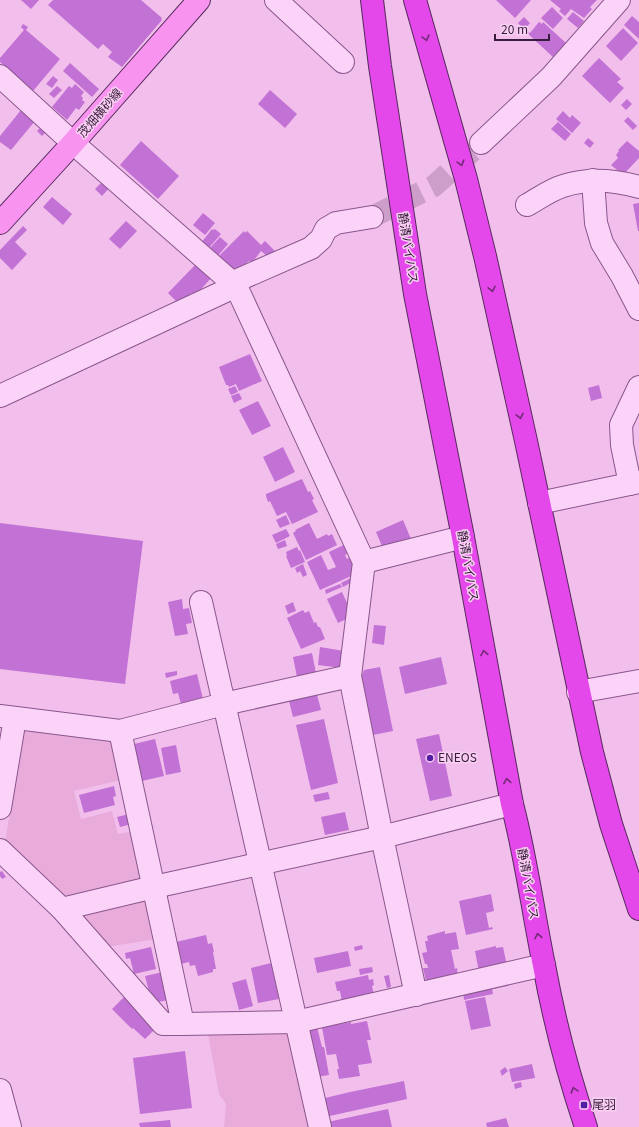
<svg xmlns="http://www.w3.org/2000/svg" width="639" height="1127" font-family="Georgia,'Noto Sans JP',serif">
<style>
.farmland{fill:#e9acda}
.building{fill:#c271d4}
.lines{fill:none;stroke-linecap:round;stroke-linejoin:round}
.minor-tunnel{stroke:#cd9ec9;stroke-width:22;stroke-dasharray:22 11;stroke-linecap:butt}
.minor-casing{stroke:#89568d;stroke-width:24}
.major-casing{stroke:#542a5a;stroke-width:24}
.highway-casing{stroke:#542a5a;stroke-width:24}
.minor{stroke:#fcd3f8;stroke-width:22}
.major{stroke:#f993f0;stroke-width:22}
.highway{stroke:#e447ea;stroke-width:22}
.oneway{stroke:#742b78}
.poi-dot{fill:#531fa2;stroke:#f9d0f4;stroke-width:1.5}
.labels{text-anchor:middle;stroke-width:3;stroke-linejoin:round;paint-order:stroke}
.street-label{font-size:12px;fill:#371c3b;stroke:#f9d0f4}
.poi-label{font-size:12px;fill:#371c3b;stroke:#f9d0f4;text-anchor:start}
</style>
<rect width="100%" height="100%" fill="#f2bfed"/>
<!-- farmland -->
<g class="farmland">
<path d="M24 727 113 740 121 780 74 791 81 819 112 811 118 834 133 831 143 874 136 884 63 901 5 842Z"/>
<path d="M144 897 150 902 157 939 100 948 80 911Z"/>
<path d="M292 1027 313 1127H224L226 1104 219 1094 207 1029Z"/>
</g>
<!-- building -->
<g class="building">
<path d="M21 0H39L31 9Z"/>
<path d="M53 0H141L162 18 161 19 162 20 122 67 108 57 112 52 103 44 98 49 48 5Z"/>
<path d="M496 0H531L515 18Z"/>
<path d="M550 0H597L590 7 592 9 584 18 571 9 565 16 559 11 561 9Z"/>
<path d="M552 7 563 18 553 29 541 18Z"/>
<path d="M573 12 584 21 578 28 567 19Z"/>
<path d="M632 16 639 22V39L624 25Z"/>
<path d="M524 17 530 23 524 30 518 23Z"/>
<path d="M539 22 542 24 543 22 566 43 553 57 527 33 528 31 530 33Z"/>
<path d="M23 24 28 27 26 30 60 59 33 91 0 62V58L24 30 21 27Z"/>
<path d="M623 28 638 43 621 61 606 46Z"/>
<path d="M599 58 621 79 617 82 624 88 610 103 582 76Z"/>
<path d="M70 63 99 89 92 97 63 71Z"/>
<path d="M53 76 58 80 52 88 46 84Z"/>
<path d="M75 84 84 92 81 96 83 98 82 100 85 102 79 110 76 108 67 120 52 107 69 86 72 88Z"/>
<path d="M57 86 62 90 54 98 49 94Z"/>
<path d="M270 90 297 114 285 128 258 104Z"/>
<path d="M627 99 632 104 626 110 621 105Z"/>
<path d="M21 110 35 121 11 150 0 142V136Z"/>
<path d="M563 111 570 118 572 115 581 123 572 133 556 119Z"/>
<path d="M628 117 637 126 633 130 624 121Z"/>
<path d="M558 122 571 134 565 141 551 129Z"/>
<path d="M41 127 46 132 42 136 37 131Z"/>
<path d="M588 138 594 143 590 148 584 143Z"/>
<path d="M141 141 179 176 158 199 120 165Z"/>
<path d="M627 141 639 151V158L623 175 611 165 618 158 616 155 619 151 618 150Z"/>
<path d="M105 179 112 185 102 196 95 189Z"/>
<path d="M52 197 72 214 63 225 43 207Z"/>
<path d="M639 203V231H638L633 204Z"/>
<path d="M203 213 215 223 205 235 193 225Z"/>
<path d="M126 221 137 231 120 249 109 239Z"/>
<path d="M23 226 27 230 15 242 27 254 12 270 0 258V250Z"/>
<path d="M212 229 213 230 215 229 221 234 208 249 201 243Z"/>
<path d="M244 231 245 233 247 231 261 245 265 241 275 251 267 256 261 251 252 263 249 261 241 268 234 272 219 256Z"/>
<path d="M220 237 228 244 217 257 209 249Z"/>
<path d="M196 264 211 278 196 295 192 293 186 300 184 298 179 304 168 293Z"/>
<path d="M250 354 262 381 239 391 236 384 229 387 228 385H226L219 367Z"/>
<path d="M599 385 602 398 591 401 588 388Z"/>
<path d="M235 386 238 392 231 395 228 389Z"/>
<path d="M239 393 242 399 234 403 231 396Z"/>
<path d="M258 401 271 426 252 435 239 410Z"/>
<path d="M283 447 295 472 275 482 263 457Z"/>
<path d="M302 479 308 492 310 491 314 499 312 500 318 512 292 524 286 512 277 516 270 501 268 502 266 496V494Z"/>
<path d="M286 515 290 524 280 528 276 520Z"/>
<path d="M403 520 411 539 384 551 376 532Z"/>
<path d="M0 523 143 541 125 684 0 669Z"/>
<path d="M309 523 317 539 327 534 328 536 332 534 337 545 306 560 293 533 296 531 295 530Z"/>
<path d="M286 529 290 536 276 543 272 535Z"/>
<path d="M285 540 287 546 278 549 276 544Z"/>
<path d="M348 543 352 551 345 555 347 559 351 557 358 573 320 590 307 562 321 555 328 570 336 567 329 552Z"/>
<path d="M297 547 299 551 300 550 305 562 291 568 286 556H287L286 552Z"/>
<path d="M303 564 307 575 303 577 300 571 297 573 295 568Z"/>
<path d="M353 577 354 581 343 587 341 583Z"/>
<path d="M340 584 342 587 326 594 325 590Z"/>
<path d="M342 592 353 616 338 623 327 599Z"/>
<path d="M182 599 183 609 189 608 192 623 186 624 188 634 175 636 168 602Z"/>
<path d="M293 602 296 611 288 614 285 606Z"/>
<path d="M303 610 305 613 309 611 314 623 316 622 318 627H320L325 639 301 649 287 618Z"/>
<path d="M374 625 386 626 384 645 372 643Z"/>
<path d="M320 647 344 651 342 668 318 665Z"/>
<path d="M312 653 316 673 297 677 293 657Z"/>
<path d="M441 657 447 684 405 694 399 667Z"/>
<path d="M380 667 393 731 368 736 357 688 364 670Z"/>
<path d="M177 671V675L166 678 165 673Z"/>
<path d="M197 674 203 699 181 704 178 693 173 694 170 681Z"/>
<path d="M316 691 321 710 293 717 289 701Z"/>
<path d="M324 719 338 783 311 790 296 725Z"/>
<path d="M439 734 452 796 430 801 416 739Z"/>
<path d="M155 739 164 776 142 781 134 744Z"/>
<path d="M176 745 181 772 166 775 161 748Z"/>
<path d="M114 786 116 796 113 797 115 805 84 813 79 795Z"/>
<path d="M328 792 330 799 315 802 313 795Z"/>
<path d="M345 812 349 830 325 835 321 817Z"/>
<path d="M129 814 132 824 120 827 117 817Z"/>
<path d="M2 871 6 877 2 879 0 876V872Z"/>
<path d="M491 894 494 911 486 913 489 928 492 927 493 929 466 935 459 901Z"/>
<path d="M445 931V934L456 932 459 949 451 950 455 969 457 968 458 977 426 981 423 968H428L427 964H425L422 953 427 952 425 941H428L427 936Z"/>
<path d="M206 935 208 944 212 943 214 952H213L216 969H213V972L198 976 195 965 190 966 189 962 181 964 176 942Z"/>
<path d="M362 945 363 949 355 951 354 947Z"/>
<path d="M496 946V948L503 947 507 966 479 972 475 951Z"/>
<path d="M151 947 156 969 134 974 130 958 126 959 125 953Z"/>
<path d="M348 951 351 966 317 973 314 958Z"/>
<path d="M271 963 279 999 258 1003 251 968Z"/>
<path d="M372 967 373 972 360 975 359 969Z"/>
<path d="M163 972 169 1000 152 1003 145 976Z"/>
<path d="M368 975 369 980 373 979 374 985 372 986 374 995 342 1002 340 991H337L335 982Z"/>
<path d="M389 975 391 987 387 988 384 976Z"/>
<path d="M246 979 253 1006 239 1010 232 983Z"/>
<path d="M491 983 493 994 464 1000 463 990Z"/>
<path d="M126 995 158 1026 145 1039 133 1028 132 1029 112 1009Z"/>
<path d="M485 997 491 1026 471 1030 465 1001Z"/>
<path d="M367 1021 371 1040H367L372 1063 358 1065 360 1076 339 1079 337 1069H339L336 1054 327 1055 322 1027 351 1022V1024Z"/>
<path d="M317 1027 322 1047H324L329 1075 316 1077 308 1028Z"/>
<path d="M185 1051 192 1108 140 1114 133 1058Z"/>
<path d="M532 1064 535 1078 512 1082 509 1069Z"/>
<path d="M505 1067 508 1071 502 1076 500 1071Z"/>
<path d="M404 1081 407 1099 325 1117 321 1099 350 1092Z"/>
<path d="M521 1082 522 1087 515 1089 514 1084Z"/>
<path d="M388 1109 392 1127H324L323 1123Z"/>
<path d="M506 1118 509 1127H487L486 1123Z"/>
<path d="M170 1120 171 1127H140L139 1123Z"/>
</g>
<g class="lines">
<!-- minor-tunnel -->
<path class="minor-tunnel" d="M372 217 434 186 481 143"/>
<defs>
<g id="minor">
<path d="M276 0 343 62"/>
<path d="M0 76 73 143 236 286 364 562 350 676 382 837 416 995"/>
<path d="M481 143 551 77 619 0"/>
<path d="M593 180 596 223 602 243 622 276 639 309"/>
<path d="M527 205C538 199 550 190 563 186 588 178 614 180 639 187"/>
<path d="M231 283 311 248 321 239 326 229 336 223 372 217"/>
<path d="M0 396 236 286"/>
<path d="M630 484 622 445 621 425 639 387"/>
<path d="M539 503 639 482"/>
<path d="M364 562 463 537"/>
<path d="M201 602 320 1127"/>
<path d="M578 692 639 681"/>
<path d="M0 716 120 731 224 704 350 676"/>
<path d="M120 731 183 1024"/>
<path d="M0 808 15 718"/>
<path d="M0 850 62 909 163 1024H183L296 1022 544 965"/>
<path d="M62 909 154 887 382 837 512 804"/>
<path d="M0 1090 10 1127"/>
</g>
<path id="major" d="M0 223 73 143 199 0"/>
<g id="highway">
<path d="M372 0 380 66 415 294 463 537 512 804C526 857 533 912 544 965 554 1020 568 1074 586 1127"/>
<path d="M415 0 466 179 485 256 526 441 592 752 611 824 639 909"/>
</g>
</defs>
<!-- minor casing -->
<use href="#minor" class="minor-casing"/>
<!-- major casing -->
<use href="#major" class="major-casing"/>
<!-- highway casing -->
<use href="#highway" class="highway-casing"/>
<!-- minor -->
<use href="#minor" class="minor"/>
<!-- major -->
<use href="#major" class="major"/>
<!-- highway -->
<use href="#highway" class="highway"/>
</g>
<!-- one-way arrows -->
<defs><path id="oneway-chevron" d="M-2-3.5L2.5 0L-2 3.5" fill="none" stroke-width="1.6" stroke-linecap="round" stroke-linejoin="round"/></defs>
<g class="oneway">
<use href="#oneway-chevron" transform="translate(426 38) rotate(74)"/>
<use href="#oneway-chevron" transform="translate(461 163) rotate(74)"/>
<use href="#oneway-chevron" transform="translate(492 289) rotate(78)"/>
<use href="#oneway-chevron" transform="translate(520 416) rotate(78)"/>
<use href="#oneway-chevron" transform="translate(484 653) rotate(-100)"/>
<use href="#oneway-chevron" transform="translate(507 781) rotate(-100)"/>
<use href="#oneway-chevron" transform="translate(538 936) rotate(-101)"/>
<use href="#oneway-chevron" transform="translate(574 1090) rotate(-108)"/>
</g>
<!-- markers -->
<g class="poi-dot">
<circle cx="430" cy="758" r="4"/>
<rect x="580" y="1101" width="8" height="8" rx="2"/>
</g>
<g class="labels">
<!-- street labels -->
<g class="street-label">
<text transform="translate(100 113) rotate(-49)" y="4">茂畑横砂線</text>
<text transform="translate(408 248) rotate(81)" y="4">静清バイパス</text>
<text transform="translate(468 566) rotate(80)" y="4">静清バイパス</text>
<text transform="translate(528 884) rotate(80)" y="4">静清バイパス</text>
</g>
<!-- poi labels -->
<g class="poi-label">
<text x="438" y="762">ENEOS</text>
<text x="592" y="1109">尾羽</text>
</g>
</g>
<!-- scale -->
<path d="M495 34v6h54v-6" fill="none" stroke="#371c3b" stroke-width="2"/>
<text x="501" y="34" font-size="12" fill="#371c3b" stroke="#f9d0f4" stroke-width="3" paint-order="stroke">20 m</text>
</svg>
